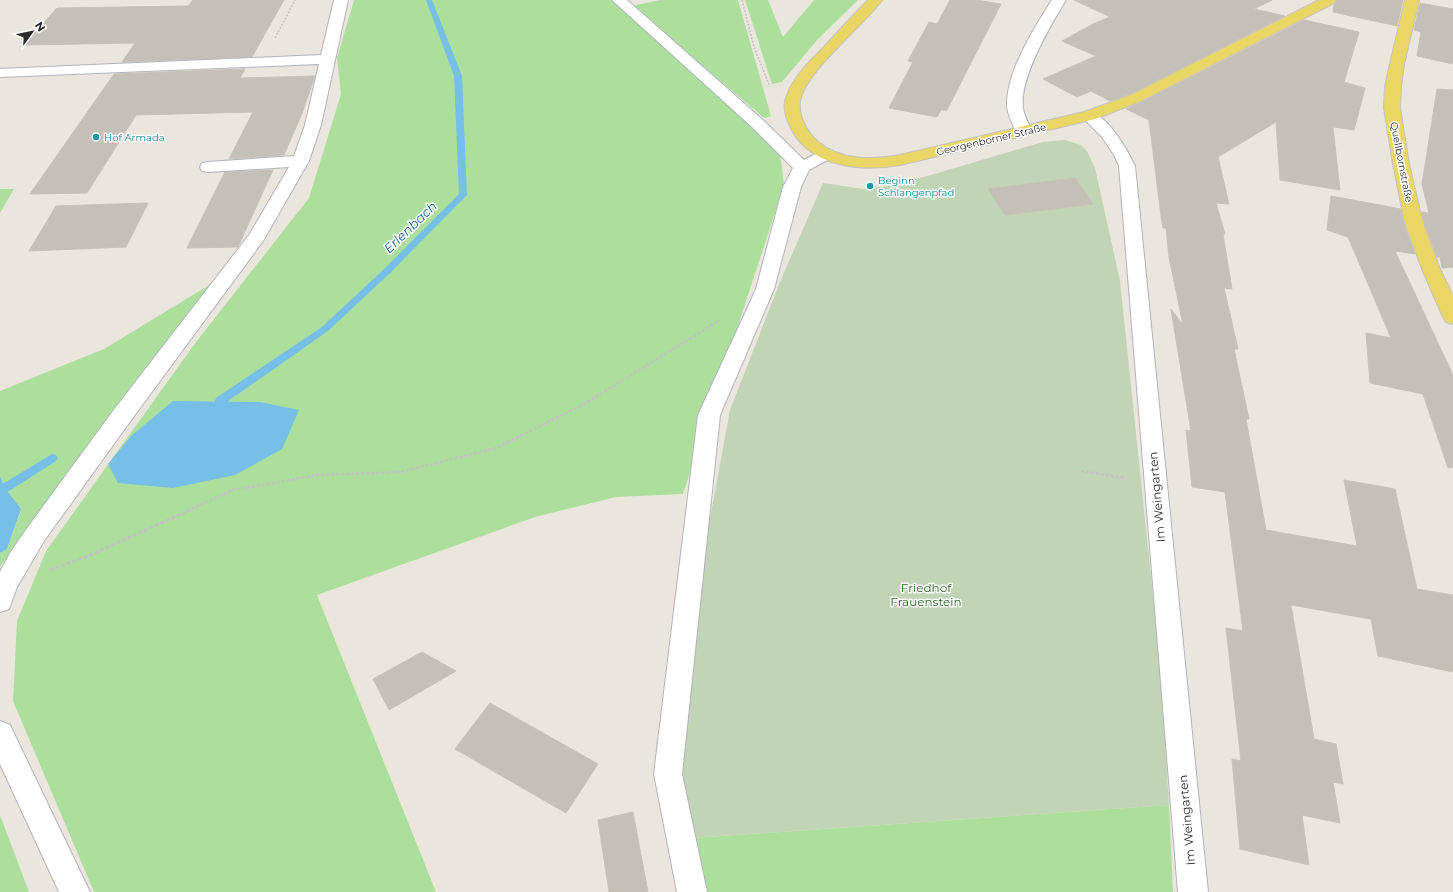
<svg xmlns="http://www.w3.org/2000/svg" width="1453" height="892" font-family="Montserrat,sans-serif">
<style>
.green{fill:#addf9c}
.cemetery{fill:#c1d4b5}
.water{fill:#75bfe8}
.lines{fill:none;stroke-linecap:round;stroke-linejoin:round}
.stream{fill:#75bfe8;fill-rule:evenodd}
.building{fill:#c4c0b8;stroke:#c7c2b6}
.minor-casing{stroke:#b0b2bd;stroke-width:2}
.major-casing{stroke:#c3c3c3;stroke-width:2}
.path-far2{stroke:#c3c3c3;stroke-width:1.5;stroke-dasharray:2 1.5;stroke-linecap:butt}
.path-far1{stroke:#c3c3c3;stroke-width:2.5;stroke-dasharray:3 2;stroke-linecap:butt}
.path{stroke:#c3c3c3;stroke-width:3;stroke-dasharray:3.5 2.5;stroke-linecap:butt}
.minor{fill:#fff;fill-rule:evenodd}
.major{fill:#e9d664;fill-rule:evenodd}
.culture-dot{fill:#0f9aa8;stroke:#fff;stroke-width:1.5}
.labels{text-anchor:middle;stroke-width:3;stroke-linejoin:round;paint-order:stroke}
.far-culture-label{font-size:10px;fill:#0d838f;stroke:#fff;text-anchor:start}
.far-street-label{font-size:10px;fill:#2a2a2a;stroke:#fff}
.street-label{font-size:12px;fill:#2a2a2a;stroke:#fff}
.park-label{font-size:12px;fill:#26631e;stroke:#fff}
.water-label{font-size:13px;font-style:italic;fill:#145c94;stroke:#fff}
</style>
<rect width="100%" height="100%" fill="#ebe6dd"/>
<!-- green -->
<g class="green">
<path d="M354 0H611L724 98 780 153 784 185 683 494 616 497 535 517 317 595 436 892H94L13 701 17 621 46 551 196 342 309 198 341 94 337 58Z"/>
<path d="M660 0H738L771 116 764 118 632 6Z"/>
<path d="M745 0H768L783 37 814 0H858L818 39 782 82 772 84Z"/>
<path d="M0 189H14L0 213Z"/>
<path d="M211 284 0 567V553L7 549 21 510 5 488 0 476V391L104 349Z"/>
<path d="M1169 805 1173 892H705L692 838Z"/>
<path d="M0 815 29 892H0Z"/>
</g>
<!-- cemetery -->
<path class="cemetery" d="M1065 140 1081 145 1087 151 1095 168 1120 281 1160 662 1169 805 692 838 676 726 691 622 730 410 780 282 823 183 864 189 888 186 931 175 1043 142Z"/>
<!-- water -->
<g class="water">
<path d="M173 401 260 402 299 410 282 449 235 475 173 488 118 483 108 464 131 436Z"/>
<path d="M0 476 5 488 21 509 7 549 0 553Z"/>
</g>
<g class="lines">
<!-- stream -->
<g class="stream">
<path d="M426 0H432L462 76 467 195 389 274 328 331 224 404H216L215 401 216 398 322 327 383 270 459 194 454 76Z"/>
<path d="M52 454 56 455 58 458 56 461 9 491 5 492 1 491V485Z"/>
</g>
</g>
<!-- building -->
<g class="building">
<path d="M193 0H284L252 57 122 62 135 43 24 45 57 8 188 6Z"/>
<path d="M950 0H976L1001 4 947 110H941L937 117 889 108 913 62 908 61 929 22 937 24Z"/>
<path d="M1074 0H1272L1254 9 1285 16 1130 94 1110 101 1091 91 1077 97 1043 79 1096 56 1062 41 1093 24 1110 17Z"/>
<path d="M1337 0H1403L1397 26 1333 12 1334 5Z"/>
<path d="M1420 3 1453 9V64L1417 56 1421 32 1414 30Z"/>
<path d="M1304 20 1359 32 1344 82 1365 88 1354 130 1333 127 1340 190 1280 180 1276 122 1218 157 1229 204 1216 203 1225 234H1223L1232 289 1224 288 1238 349H1234L1249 419H1246L1266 530 1357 546 1344 480 1395 489 1417 589 1453 595V672L1378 656 1371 619 1291 605 1314 739 1336 744 1343 784 1333 782 1340 823 1302 815 1309 865 1240 849 1232 759 1241 761 1226 628 1243 631 1225 492 1192 487 1186 430 1191 431 1171 309 1183 325 1169 257 1166 228H1163L1161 216 1149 120 1126 109 1142 102Z"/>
<path d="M245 69 240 78 315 76 303 111 284 155 229 159 253 112 136 115 87 193 30 194 114 74Z"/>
<path d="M1437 89 1453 90V267L1442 268 1440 257H1437L1424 223 1422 212 1429 213 1422 184Z"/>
<path d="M273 170 238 247 187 248 225 172Z"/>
<path d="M1075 178 1093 204 1005 215 988 189Z"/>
<path d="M1331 196 1401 209 1404 224 1415 254 1395 251 1453 375V467L1448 468 1423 394 1370 383 1366 333 1391 338 1348 237 1327 230Z"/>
<path d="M148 203 126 247 29 251 56 206Z"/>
<path d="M422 652 456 671 389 710 373 679Z"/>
<path d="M490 703 598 764 566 813 455 749Z"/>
<path d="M633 812 648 892H609L598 820Z"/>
</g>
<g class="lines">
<defs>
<g id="minor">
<path d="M334 0H348L321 125 309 161 263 241 129 423 44 541 17 587 9 609 0 612V572L10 553 28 527 113 411 249 235 289 167 208 172 202 171 200 167 202 163 208 162 294 156 305 125 319 64 0 77V69L321 55Z"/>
<path d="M612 0H627L764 121 804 160 821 151 827 149 833 151 835 154 833 157 809 170 801 187 774 289 720 415 682 774 707 892H677L654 774 698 415 756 289 783 187 793 168 752 127Z"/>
<path d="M1052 0H1066C1050 26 1019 78 1023 108 1024 116 1029 124 1032 131L1030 134 1024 136 1018 134C1013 127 1008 115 1007 106 1006 72 1034 28 1052 0Z"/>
<path d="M1089 111C1108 116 1127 149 1135 166L1208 892H1178L1119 166 1114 155 1102 137 1081 116 1083 113Z"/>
<path d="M0 721 10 725 90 892H59L0 764Z"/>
</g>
<g id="major">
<path d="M868 0H882C863 27 804 72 800 102 798 117 808 133 818 142 842 161 872 160 900 155L1084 112 1131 95 1319 0H1336L1334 3 1141 101 1095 119 900 165C860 172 807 167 789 124 785 115 782 105 787 95 794 76 810 61 824 47 838 31 853 16 868 0Z"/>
<path d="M1405 0H1419L1404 64 1401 86 1400 108 1409 164 1423 223 1440 269 1453 296V324L1446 322 1443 317 1422 269 1405 223 1393 164 1384 108 1385 86 1390 64Z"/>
</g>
</defs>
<!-- minor casing -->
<use href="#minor" class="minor-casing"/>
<!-- major casing -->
<use href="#major" class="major-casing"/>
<!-- path-far2 -->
<g class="path-far2">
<path d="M742 0 754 47 770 87"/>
<path d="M275 38 295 0"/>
</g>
<!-- path-far1 -->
<g class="path-far1">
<path d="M1081 471 1125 478"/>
<path d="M187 511 233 490 318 475 400 472 496 448 586 403 720 320"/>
</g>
<!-- path -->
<path class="path" d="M50 570 88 556 190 510"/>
<!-- minor -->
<use href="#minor" class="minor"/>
<!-- major -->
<use href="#major" class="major"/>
</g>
<!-- markers -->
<g class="culture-dot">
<circle cx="96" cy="137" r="4"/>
<circle cx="870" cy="186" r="4"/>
</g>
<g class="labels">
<!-- far-culture labels -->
<g class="far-culture-label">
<text x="104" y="141">Hof Armada</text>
<text x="878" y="184">Beginn<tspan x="878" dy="12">Schlangenpfad</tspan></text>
</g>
<!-- far-street labels -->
<g class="far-street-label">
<text transform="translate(991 139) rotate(-13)" y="4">Georgenborner Straße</text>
<text transform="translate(1402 162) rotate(79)" y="4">Quellbornstraße</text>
</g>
<!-- street labels -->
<g class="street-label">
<text transform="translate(1157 497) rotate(-95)" y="4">Im Weingarten</text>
<text transform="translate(1187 820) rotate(-95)" y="4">Im Weingarten</text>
</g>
<!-- park labels -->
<g class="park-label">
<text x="926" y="592">Friedhof<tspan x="926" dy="14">Frauenstein</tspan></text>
</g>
<!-- water labels -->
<g class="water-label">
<text transform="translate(410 227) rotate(-44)" y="5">Erlenbach</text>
</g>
</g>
<!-- north arrow -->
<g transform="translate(32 32) rotate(57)" stroke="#ffffff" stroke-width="3" paint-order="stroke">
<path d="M0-3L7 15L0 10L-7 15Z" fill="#2a2a2a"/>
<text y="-6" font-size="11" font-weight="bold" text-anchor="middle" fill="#2a2a2a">N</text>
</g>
</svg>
